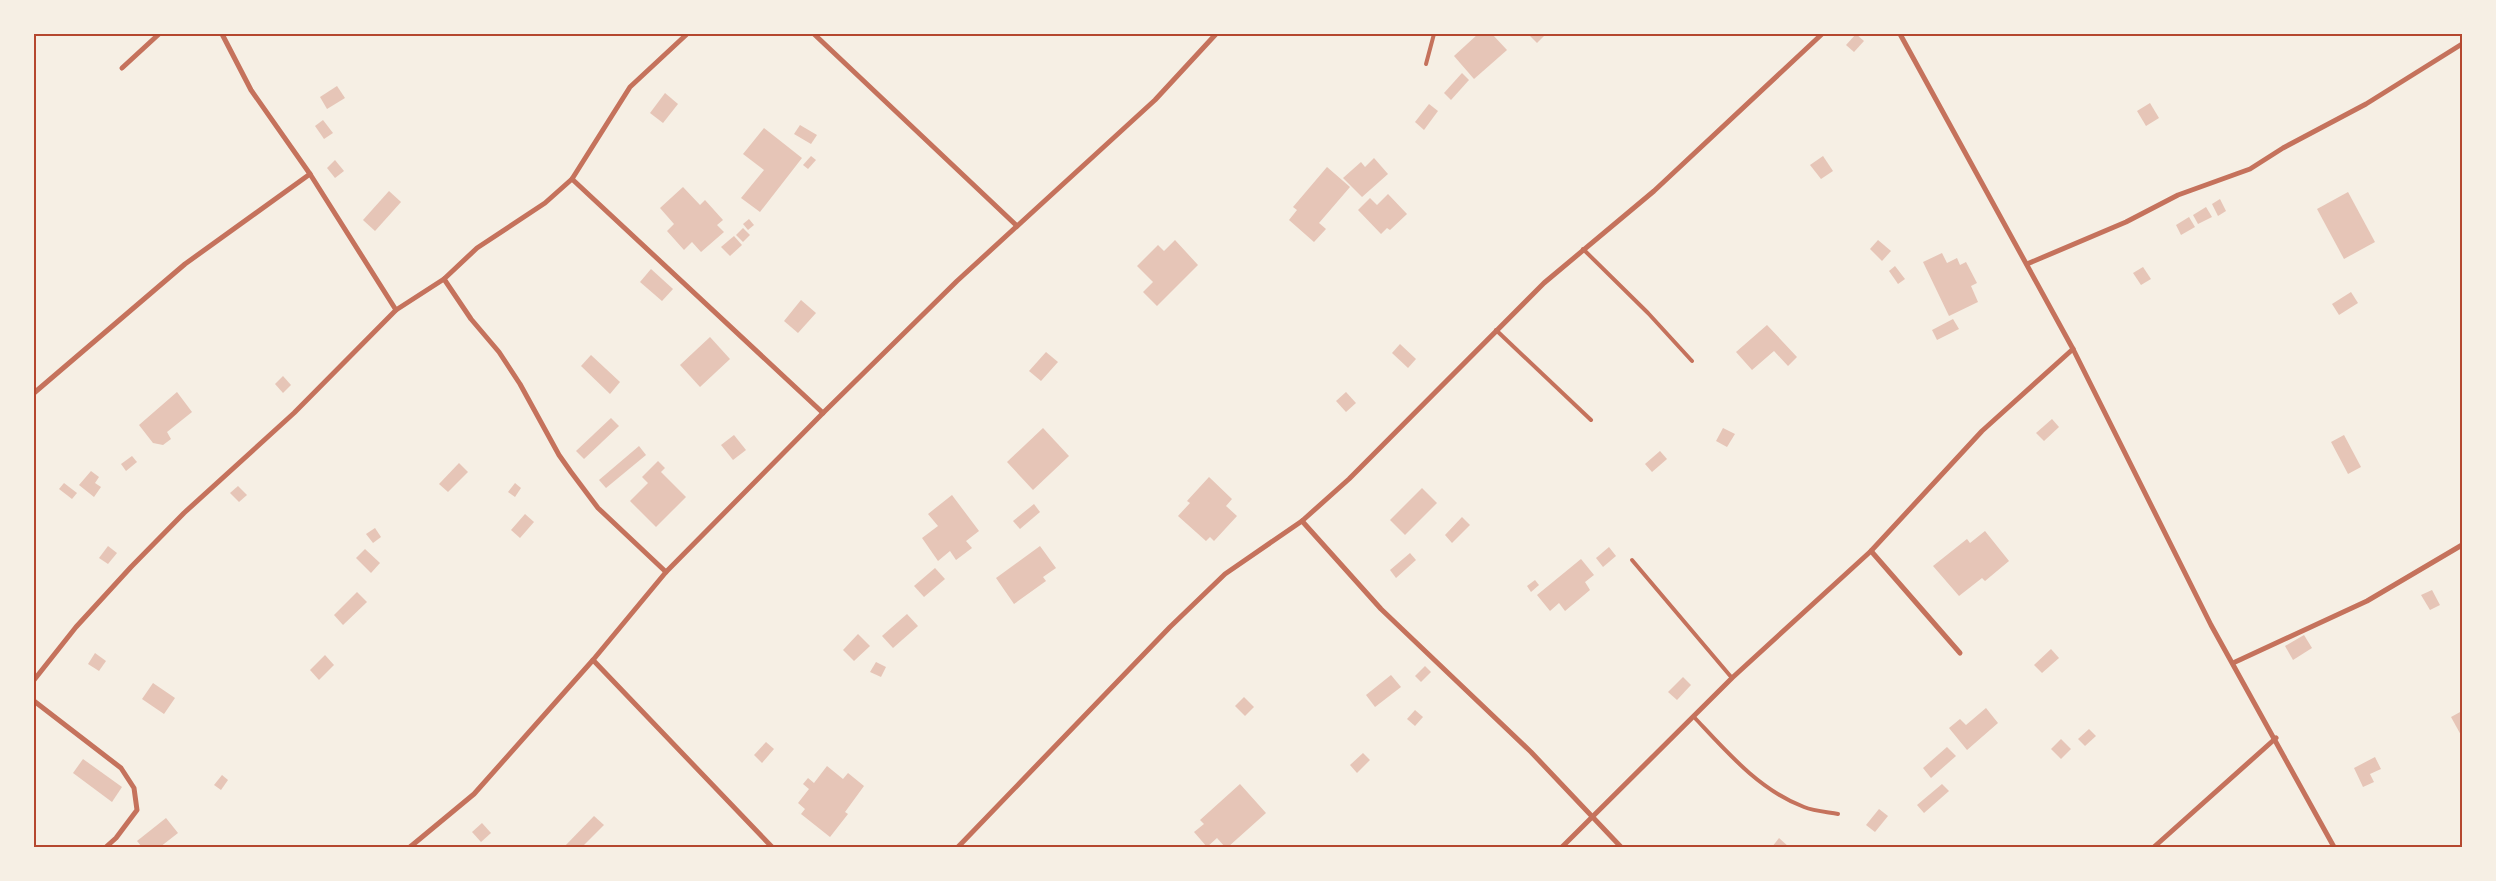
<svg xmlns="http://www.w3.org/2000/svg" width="2496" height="881" font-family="'DM Sans',sans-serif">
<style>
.building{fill:#e6c5b7}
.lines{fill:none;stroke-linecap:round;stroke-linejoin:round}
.service{stroke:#c5725c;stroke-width:4}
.minor{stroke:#c5725c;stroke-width:5}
.neatline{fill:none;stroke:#b5482f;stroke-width:2}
</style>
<rect width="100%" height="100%" fill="#f6efe4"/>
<!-- building -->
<g class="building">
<path d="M1478 34H1492L1507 50 1474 79 1454 56Z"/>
<path d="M1528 34H1546L1537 43Z"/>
<path d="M1856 34 1864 41 1854 52 1846 45Z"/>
<path d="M1462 73 1469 80 1451 100 1444 93Z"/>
<path d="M337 86 345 98 327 109 320 97Z"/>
<path d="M665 93 678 104 663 123 650 113Z"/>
<path d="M2150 103 2159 118 2146 126 2137 111Z"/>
<path d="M1429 104 1438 111 1424 130 1415 122Z"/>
<path d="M323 120 333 133 324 139 315 126Z"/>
<path d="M800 125 817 135 811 144 794 134Z"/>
<path d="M764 128 802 158 760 212 741 198 764 170 743 154Z"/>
<path d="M811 156 816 160 808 169 803 165Z"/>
<path d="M1823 156 1833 171 1821 179 1810 165Z"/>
<path d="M1374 158 1388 174 1362 197 1343 178 1361 162 1365 167Z"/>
<path d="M335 160 344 171 335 178 327 168Z"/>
<path d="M1327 167 1350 187 1319 223 1326 229 1314 242 1289 220 1297 210 1293 207Z"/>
<path d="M683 187 700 205 705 200 723 220 717 225 724 232 701 252 692 242 684 250 667 231 674 224 660 208Z"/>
<path d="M389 191 401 202 375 231 363 220Z"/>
<path d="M2348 192 2375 242 2344 259 2317 209Z"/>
<path d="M1388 194 1407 214 1390 230 1387 228 1381 234 1358 210 1370 198 1377 205Z"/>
<path d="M2220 199 2226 211 2218 216 2212 204Z"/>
<path d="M2206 207 2212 217 2198 224 2193 215Z"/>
<path d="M2189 217 2195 227 2181 235 2176 225Z"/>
<path d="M749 219 754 225 748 230 743 224Z"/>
<path d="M743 228 750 235 743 242 736 235Z"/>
<path d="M734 236 742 245 730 256 721 247Z"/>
<path d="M1175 240 1198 265 1157 306 1143 292 1153 282 1137 266 1158 245 1164 251Z"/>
<path d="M1878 240 1891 251 1882 261 1870 249Z"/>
<path d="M1942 253 1947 263 1957 258 1960 265 1966 262 1977 283 1971 286 1978 302 1949 316 1923 262Z"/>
<path d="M1895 266 1905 279 1898 284 1889 271Z"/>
<path d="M2143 267 2151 279 2141 285 2133 273Z"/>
<path d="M651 269 673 289 662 301 640 282Z"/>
<path d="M2351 292 2358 303 2339 315 2332 304Z"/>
<path d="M801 300 816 313 798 333 784 321Z"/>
<path d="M1953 319 1959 329 1937 340 1932 330Z"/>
<path d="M1767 325 1797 357 1788 366 1774 351 1752 370 1736 352Z"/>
<path d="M710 337 730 359 700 387 680 365Z"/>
<path d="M1400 344 1416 359 1408 368 1392 353Z"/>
<path d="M1046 352 1058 362 1041 381 1029 371Z"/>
<path d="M591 355 620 382 610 394 581 366Z"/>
<path d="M283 376 291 385 283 393 275 384Z"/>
<path d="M177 392 192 412 167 432 171 439 163 445 153 443 139 425Z"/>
<path d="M1346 392 1356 403 1346 412 1336 401Z"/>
<path d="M611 418 619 426 584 459 576 451Z"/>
<path d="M2052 419 2059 427 2044 441 2036 433Z"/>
<path d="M1043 428 1069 456 1033 490 1007 462Z"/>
<path d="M1723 428 1735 434 1727 447 1716 441Z"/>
<path d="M734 435 746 450 733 460 721 445Z"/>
<path d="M2344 435 2361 467 2348 474 2331 442Z"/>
<path d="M639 446 646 455 606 488 599 480Z"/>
<path d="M1660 451 1667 459 1652 472 1645 464Z"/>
<path d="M132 456 137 462 126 471 121 464Z"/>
<path d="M658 461 665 468 661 472 686 497 656 527 630 501 648 483 642 477Z"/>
<path d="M459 463 468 472 448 492 439 484Z"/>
<path d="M91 471 99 477 95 483 101 487 94 497 79 485Z"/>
<path d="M1209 477 1232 499 1226 506 1237 516 1214 541 1210 537 1206 541 1178 516 1190 503 1187 501Z"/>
<path d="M64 483 77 493 72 499 59 489Z"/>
<path d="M515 483 521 488 515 497 508 492Z"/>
<path d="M238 486 247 495 239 502 230 493Z"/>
<path d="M1422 488 1437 503 1405 535 1390 520Z"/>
<path d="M952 495 979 531 966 541 972 548 956 560 950 551 938 561 922 538 938 526 928 514Z"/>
<path d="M1034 504 1040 512 1020 529 1013 521Z"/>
<path d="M525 514 534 522 520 538 511 530Z"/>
<path d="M1462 517 1470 525 1452 543 1445 535Z"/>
<path d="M375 528 381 537 373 543 366 534Z"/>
<path d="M1985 531 2009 561 1985 581 1982 578 1959 596 1933 566 1967 539 1970 543Z"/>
<path d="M108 546 117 553 108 564 99 558Z"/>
<path d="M1040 546 1056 568 1043 577 1046 581 1014 604 996 578Z"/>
<path d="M1609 547 1616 556 1603 567 1596 558Z"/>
<path d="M365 549 380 563 371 573 356 558Z"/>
<path d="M1410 553 1416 560 1396 578 1390 570Z"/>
<path d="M1581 559 1594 575 1585 582 1590 590 1565 611 1559 603 1550 611 1537 595Z"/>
<path d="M935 568 945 579 924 597 914 586Z"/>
<path d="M1535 580 1539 585 1531 592 1527 586Z"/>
<path d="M2432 590 2440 605 2430 610 2421 595Z"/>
<path d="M357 592 367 602 343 625 334 615Z"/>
<path d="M907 614 918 626 893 648 882 636Z"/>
<path d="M858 634 870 646 854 661 843 650Z"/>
<path d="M2304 635 2312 648 2293 660 2285 646Z"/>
<path d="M2051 649 2059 658 2042 673 2034 665Z"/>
<path d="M95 653 106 661 99 671 88 664Z"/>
<path d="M325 655 334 665 319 680 310 670Z"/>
<path d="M876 662 886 667 881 677 870 672Z"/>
<path d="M1425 666 1431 672 1421 682 1415 676Z"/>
<path d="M1391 675 1401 687 1375 707 1366 695Z"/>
<path d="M1683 677 1691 685 1677 700 1668 692Z"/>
<path d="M153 683 175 698 164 714 142 699Z"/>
<path d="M1244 697 1254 707 1245 716 1235 706Z"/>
<path d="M1986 708 1998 723 1967 750 1949 728 1960 719 1966 725Z"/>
<path d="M1415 710 1423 717 1415 726 1407 719Z"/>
<path d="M2462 711V737L2451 717Z"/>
<path d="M2089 729 2096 736 2085 746 2078 739Z"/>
<path d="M2061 739 2071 749 2061 759 2051 749Z"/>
<path d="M766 742 774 749 762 763 754 755Z"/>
<path d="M1947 747 1956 756 1931 778 1923 768Z"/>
<path d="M1363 753 1370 760 1357 773 1350 765Z"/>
<path d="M2375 757 2381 769 2370 774 2374 782 2363 787 2354 768Z"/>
<path d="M83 759 122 787 112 802 73 773Z"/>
<path d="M827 766 843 779 848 773 864 786 845 812 848 814 830 837 801 814 805 809 798 803 809 789 803 784 808 778 814 783Z"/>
<path d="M222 775 228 780 221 790 214 785Z"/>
<path d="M1240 784 1266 813 1228 847H1225L1217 838 1207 847 1194 832 1204 824 1200 820Z"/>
<path d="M1942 784 1949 791 1924 813 1917 805Z"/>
<path d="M1879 809 1888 816 1875 832 1866 825Z"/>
<path d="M594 816 604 825 582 847H564Z"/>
<path d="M166 818 178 833 160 847H142L137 841Z"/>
<path d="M482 823 491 833 481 842 472 832Z"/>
<path d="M1779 838 1789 847H1772Z"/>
</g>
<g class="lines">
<!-- service -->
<g class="service">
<path d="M1426 64 1434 34"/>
<path d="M1583 249 1648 313 1692 361"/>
<path d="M1496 330 1591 420"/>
<path d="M1632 560 1732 678"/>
<path d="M1694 717C1726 751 1759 790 1804 807 1814 811 1827 812 1838 814"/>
</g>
<!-- minor -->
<g class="minor">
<path d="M814 34 1017 226"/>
<path d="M1900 34 2073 349 2211 625 2334 847"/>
<path d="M122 68 159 34"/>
<path d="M572 179 823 413"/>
<path d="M2027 264 2126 222 2178 195 2250 169 2283 148 2366 104 2462 44"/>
<path d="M444 279 471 319 499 352 520 384 559 455 571 472 598 508 666 572"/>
<path d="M396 310 444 279 477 248 545 203 572 179 630 87 687 34"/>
<path d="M34 393 185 264 310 174"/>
<path d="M1302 521 1381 609 1531 752 1621 847"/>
<path d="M1871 551 1960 653"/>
<path d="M593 660 772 847"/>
<path d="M2233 663 2367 601 2462 545"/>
<path d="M34 680 76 627 131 567 184 513 294 413 396 310 310 174 251 90 222 34"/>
<path d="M34 701 121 768 134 788 137 810 116 838 106 847"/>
<path d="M410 847 474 794 593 660 666 572 823 413 957 281 1155 100 1216 34"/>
<path d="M958 847 1170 627 1225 574 1302 521 1349 479 1544 283 1654 191 1822 34"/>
<path d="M1562 847 1732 678 1871 551 1982 431 2073 349"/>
<path d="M2154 847 2276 738"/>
</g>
</g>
<!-- border -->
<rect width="2496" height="881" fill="none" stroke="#f6efe4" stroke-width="70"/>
<rect x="35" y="35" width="2426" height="811" class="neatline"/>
</svg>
